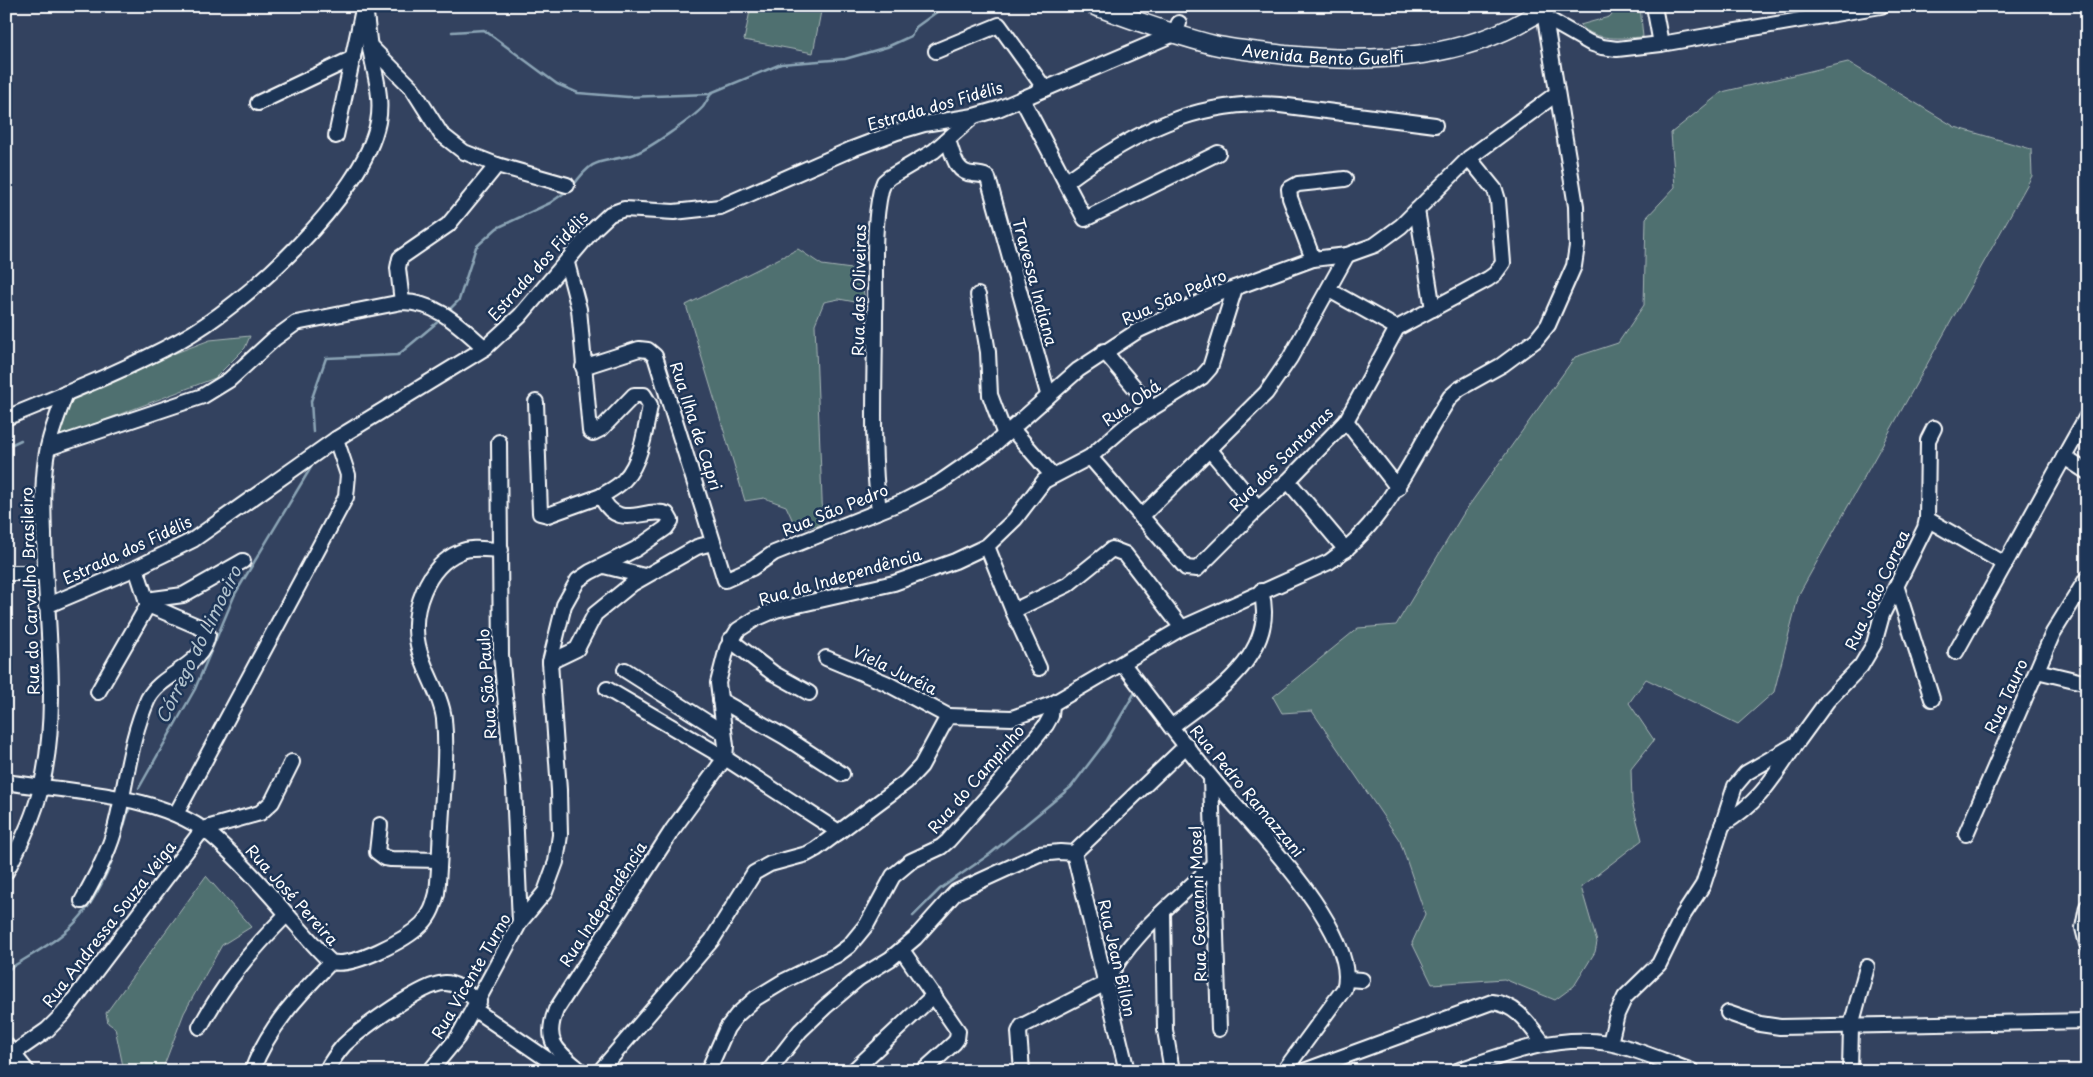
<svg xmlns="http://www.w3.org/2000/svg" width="2093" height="1077" font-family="'Playpen Sans',sans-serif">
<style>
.green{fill:#506f6f;stroke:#a8b7b7}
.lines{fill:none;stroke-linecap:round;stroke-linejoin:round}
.stream{stroke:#8ca5b6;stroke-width:2.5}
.minor-casing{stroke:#fff;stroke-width:18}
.major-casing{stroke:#fff;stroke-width:21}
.minor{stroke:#1d3557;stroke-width:14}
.major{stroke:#1d3557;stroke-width:18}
.labels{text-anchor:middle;stroke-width:5;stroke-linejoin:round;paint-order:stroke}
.street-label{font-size:16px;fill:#fff;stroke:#1d3557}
.water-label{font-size:18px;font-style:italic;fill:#b2c3ce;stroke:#1d3557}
</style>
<rect width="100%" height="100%" fill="#33425f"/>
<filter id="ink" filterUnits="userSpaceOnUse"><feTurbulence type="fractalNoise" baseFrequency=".02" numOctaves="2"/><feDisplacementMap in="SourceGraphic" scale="10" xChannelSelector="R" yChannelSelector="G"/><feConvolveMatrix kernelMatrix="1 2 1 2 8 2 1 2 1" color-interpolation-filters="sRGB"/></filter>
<g filter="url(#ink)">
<!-- green -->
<g class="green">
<path d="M751 6H822L813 53 744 40Z"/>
<path d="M1621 6H1640L1643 37C1621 38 1597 42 1580 25L1609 17Z"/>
<path d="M1848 62 1955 127 2031 149 2032 176 1799 594 1774 692 1738 724 1646 679 1629 703 1654 740 1631 769 1632 802 1642 840 1581 887 1597 942 1595 952 1574 986 1555 1000 1504 979 1432 984 1412 943 1425 914 1400 841 1312 711 1282 713 1273 697 1358 628 1396 625 1465 511 1575 357 1618 343 1644 305 1646 218 1675 187 1671 133 1722 92Z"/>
<path d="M798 249 822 265 859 270 866 304 839 299 824 302 815 324 823 524 797 530 786 506 764 498 745 501 686 305Z"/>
<path d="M250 336 245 348 215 378 60 437C62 412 69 398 91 385L210 340Z"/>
<path d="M206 876 251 927 222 945 184 1013 163 1068 167 1071H124L115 1028 108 1023 106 1013Z"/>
</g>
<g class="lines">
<!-- stream -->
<g class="stream">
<path d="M1580 6 1589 9 1596 6"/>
<path d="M452 32 484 30 557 84 578 93 628 97 708 94 781 64 845 59 887 47 911 36 916 27 945 6"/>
<path d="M573 186C595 155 600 164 632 155 646 151 693 118 703 107 706 103 708 98 711 94"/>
<path d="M450 309 459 300 476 247 497 228 550 203 567 191"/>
<path d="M313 432 311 401 326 358 398 355 440 320"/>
<path d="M6 447 21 440"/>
<path d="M139 788 195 689 235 594 313 464"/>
<path d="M913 916 940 889 990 854 1071 787 1107 740 1134 694"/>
<path d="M6 971C25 958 46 948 64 933 101 903 117 850 130 806"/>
</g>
<defs>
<g id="minor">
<path d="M1654 6 1661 44"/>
<path d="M1546 18 1590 43 1602 47 1617 49 1661 44 1881 6"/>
<path d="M370 46 412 88 441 134 464 152 497 165 567 185"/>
<path d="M936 51 999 25 1045 89"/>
<path d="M1022 99 1085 219 1218 153"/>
<path d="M258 103 353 58"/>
<path d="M336 136 362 14"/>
<path d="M948 140C953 154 955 173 973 174 979 175 984 174 988 178L1048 394"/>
<path d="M1067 181C1133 133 1196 99 1280 105L1435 125"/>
<path d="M1417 210 1433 309"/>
<path d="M1313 259 1290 198 1289 189 1298 184 1345 179"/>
<path d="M1329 290 1397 328"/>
<path d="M978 295 988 352 990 395 1005 435"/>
<path d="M402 302 398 268 400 258 448 225 497 165"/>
<path d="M1104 351 1151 407"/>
<path d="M583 367 639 349 648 350 655 356 725 580 752 568 774 553 902 502 939 483 991 447 1078 370 1139 330 1218 294 1313 259 1347 255 1375 245 1401 226 1469 158 1556 94"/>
<path d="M536 402 540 513 548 515 601 496"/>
<path d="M2087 416 2064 457 2087 472"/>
<path d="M6 418C64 394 124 371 179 341 244 306 363 197 378 122 383 97 374 72 370 48 368 34 367 20 365 6"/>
<path d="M1346 421 1398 488"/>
<path d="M1012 429 1052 475"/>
<path d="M499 442 501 655 514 788 520 922"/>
<path d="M48 448 203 396 229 380 274 339 296 323 402 302C437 302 460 326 485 348"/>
<path d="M1210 450 1258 508"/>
<path d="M1090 457 1186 568 1197 569 1258 508 1288 481 1346 421 1397 328 1488 279 1495 274 1503 263 1498 200 1495 190 1469 158"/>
<path d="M1288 481 1346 550"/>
<path d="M879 511C871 446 875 381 875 316 876 275 872 230 881 190L884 182 890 177 934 151 974 116"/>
<path d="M1141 517 1266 393 1290 358 1347 255"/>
<path d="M1927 519 2005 564"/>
<path d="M987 546 1013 611 1039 668"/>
<path d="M604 566 644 576"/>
<path d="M6 573H44"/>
<path d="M1897 588 1932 699"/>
<path d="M1261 591C1279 654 1214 694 1171 727 1189 750 1207 773 1226 795 1259 833 1361 937 1344 989L1284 1071"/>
<path d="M146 600 183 595 243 561"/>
<path d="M46 606 136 568 193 540 336 439 485 348 520 316 593 230 610 214 624 209 674 212 720 207 852 149 897 132 924 124 974 116 998 109 1174 34 1179 23"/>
<path d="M1013 611 1067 585 1112 549 1125 554 1182 628"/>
<path d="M730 640 773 673 809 693"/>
<path d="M1956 652 2064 457"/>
<path d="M826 658 886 683 948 716"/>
<path d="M550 662 577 649 595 614 632 584 697 547 712 543"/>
<path d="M1123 664 1171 727"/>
<path d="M625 670 724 733"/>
<path d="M2037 671 2087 683"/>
<path d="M607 689 725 758 839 832"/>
<path d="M98 692 148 605"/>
<path d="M720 700 785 737 842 774"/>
<path d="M1211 778 1219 1029"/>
<path d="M6 782C74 793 167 793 219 842 245 866 269 893 292 920 305 934 317 950 331 962 353 968 406 940 422 924 431 915 434 905 437 893 440 866 440 838 442 810 444 780 447 749 444 719 441 693 423 671 418 645 410 611 427 566 460 552 472 546 488 550 501 550"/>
<path d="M176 814 346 497 348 475 336 439"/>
<path d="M380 825 377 852 385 858 391 859 439 860"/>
<path d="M1722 825C1760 801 1769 784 1794 747"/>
<path d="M203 829 260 813 272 802 292 762"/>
<path d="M1966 834 2053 633 2087 578"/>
<path d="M1074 853 1127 1071"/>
<path d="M6 872C20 846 34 817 41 788 61 708 45 616 44 534 43 506 42 475 48 447 52 429 59 411 66 393"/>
<path d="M82 901C94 879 107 856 114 832 126 789 129 740 148 699 162 672 203 668 208 634L204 629 148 605 136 568"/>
<path d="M2087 907 2083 928 2087 944"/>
<path d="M1163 913 1165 1030 1172 1071"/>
<path d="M902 950 958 1031 957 1039 954 1043 923 1071"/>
<path d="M1347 979 1362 980"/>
<path d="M1106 983C1129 935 1175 902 1213 865"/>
<path d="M475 1010 557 1066H575"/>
<path d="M1728 1013 1760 1024 1780 1027 2087 1021"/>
<path d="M200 1027C226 980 250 952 287 914"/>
<path d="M1610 1043 1617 1014 1625 997 1659 964 1682 917 1703 885 1735 786 1746 773 1796 744 1828 700 1861 666 1874 644 1882 615 1925 528 1927 519 1928 440 1934 428"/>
<path d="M6 1045 27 1071"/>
<path d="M14 1053 47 1030 63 1014 203 829"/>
<path d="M252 1071C268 1027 299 995 331 962"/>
<path d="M326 1071C331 1062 337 1053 344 1045 361 1029 423 983 445 983 458 983 469 995 479 1002"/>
<path d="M430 1071 458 1037 520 922 545 892 556 862 560 835 559 790 550 662 564 605 578 580 590 572 636 549 666 528 671 521 667 514C645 506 618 533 601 496 609 491 618 487 624 480 641 463 646 428 650 405L644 395H634L601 429 593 433 590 431 579 309 567 263"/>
<path d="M581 1071C557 1051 543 1042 556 1010L673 829 725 758 726 746 718 683 727 648 738 630 755 619 776 610 894 583 955 561 987 546 1015 519 1044 481 1090 457 1130 422 1202 377 1210 368 1235 288"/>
<path d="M600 1071 712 940 754 873 770 864 807 854 816 849 906 782 921 766 948 716 1012 718 1052 704 1182 628 1329 562C1388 522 1412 455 1450 397L1459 389 1502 365 1536 340 1548 325 1574 266 1577 246 1576 206 1543 6"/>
<path d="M708 1071 727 1028 737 1015 756 998 784 981 837 955 849 946 867 924 893 876 911 861 941 847 948 841 1002 780 1046 725 1051 716 1052 704"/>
<path d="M769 1071 800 1031 825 1007 859 978 890 959 915 938 956 892 1039 854 1060 852 1074 853 1187 745"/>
<path d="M853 1071 934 995"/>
<path d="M1022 1071 1019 1032 1022 1026 1106 983"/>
<path d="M1304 1071 1492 1002C1517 1004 1530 1026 1544 1044"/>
<path d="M1457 1071C1505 1054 1556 1034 1608 1043 1636 1048 1665 1062 1692 1071"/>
<path d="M1850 1071 1851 1026 1867 967"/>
</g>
<g id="major">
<path id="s1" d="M1095 6C1134 20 1173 35 1214 45 1237 50 1262 52 1285 55 1374 64 1473 60 1548 6"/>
</g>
</defs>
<!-- minor casing -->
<use href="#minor" class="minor-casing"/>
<!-- major casing -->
<use href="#major" class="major-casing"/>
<!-- minor -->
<use href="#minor" class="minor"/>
<!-- major -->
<use href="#major" class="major"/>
</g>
</g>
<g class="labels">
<!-- street labels -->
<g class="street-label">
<text dy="6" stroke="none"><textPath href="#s1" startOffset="235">Avenida Bento Guelfi</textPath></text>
<text transform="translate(935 106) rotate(-16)" y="6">Estrada dos Fidélis</text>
<text transform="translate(538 266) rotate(-48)" y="6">Estrada dos Fidélis</text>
<text transform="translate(1035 282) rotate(75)" y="6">Travessa Indiana</text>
<text transform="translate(859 290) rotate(-89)" y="6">Rua das Oliveiras</text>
<text transform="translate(1174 297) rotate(-24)" y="6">Rua São Pedro</text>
<text transform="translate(1131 403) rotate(-35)" y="6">Rua Obá</text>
<text transform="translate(696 426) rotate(72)" y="6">Rua Ilha de Capri</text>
<text transform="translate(1281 459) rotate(-45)" y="6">Rua dos Santanas</text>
<text transform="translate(835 510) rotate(-22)" y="6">Rua São Pedro</text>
<text transform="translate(127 550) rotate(-25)" y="6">Estrada dos Fidélis</text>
<text transform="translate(840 577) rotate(-16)" y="6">Rua da Independência</text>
<text transform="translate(1877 590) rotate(-65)" y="6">Rua João Correa</text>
<text transform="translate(30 591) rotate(-92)" y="6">Rua do Carvalho Brasileiro</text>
<text transform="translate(895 670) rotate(26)" y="6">Viela Juréia</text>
<text transform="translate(487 684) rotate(-94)" y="6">Rua São Paulo</text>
<text transform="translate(2006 696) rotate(-65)" y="6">Rua Tauro</text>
<text transform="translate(976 779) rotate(-49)" y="6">Rua do Campinho</text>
<text transform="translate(1247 791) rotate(50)" y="6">Rua Pedro Ramazzani</text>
<text transform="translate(292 895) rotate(48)" y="6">Rua José Pereira</text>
<text transform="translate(603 904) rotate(-57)" y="6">Rua Independência</text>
<text transform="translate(1198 904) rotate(-92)" y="6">Rua Geovanni Mosel</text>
<text transform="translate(109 924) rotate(-52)" y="6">Rua Andressa Souza Veiga</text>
<text transform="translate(1117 958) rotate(77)" y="6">Rua Jean Billon</text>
<text transform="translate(471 976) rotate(-60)" y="6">Rua Vicente Turno</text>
</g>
<!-- water labels -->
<g class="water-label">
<text transform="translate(199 645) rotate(-64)" y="6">Córrego do Limoeiro</text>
</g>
</g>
<!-- margin -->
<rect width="2093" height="1077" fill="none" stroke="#1d3557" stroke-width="25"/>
<rect x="12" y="12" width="2068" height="1052" fill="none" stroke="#fff" stroke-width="2" filter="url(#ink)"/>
</svg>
